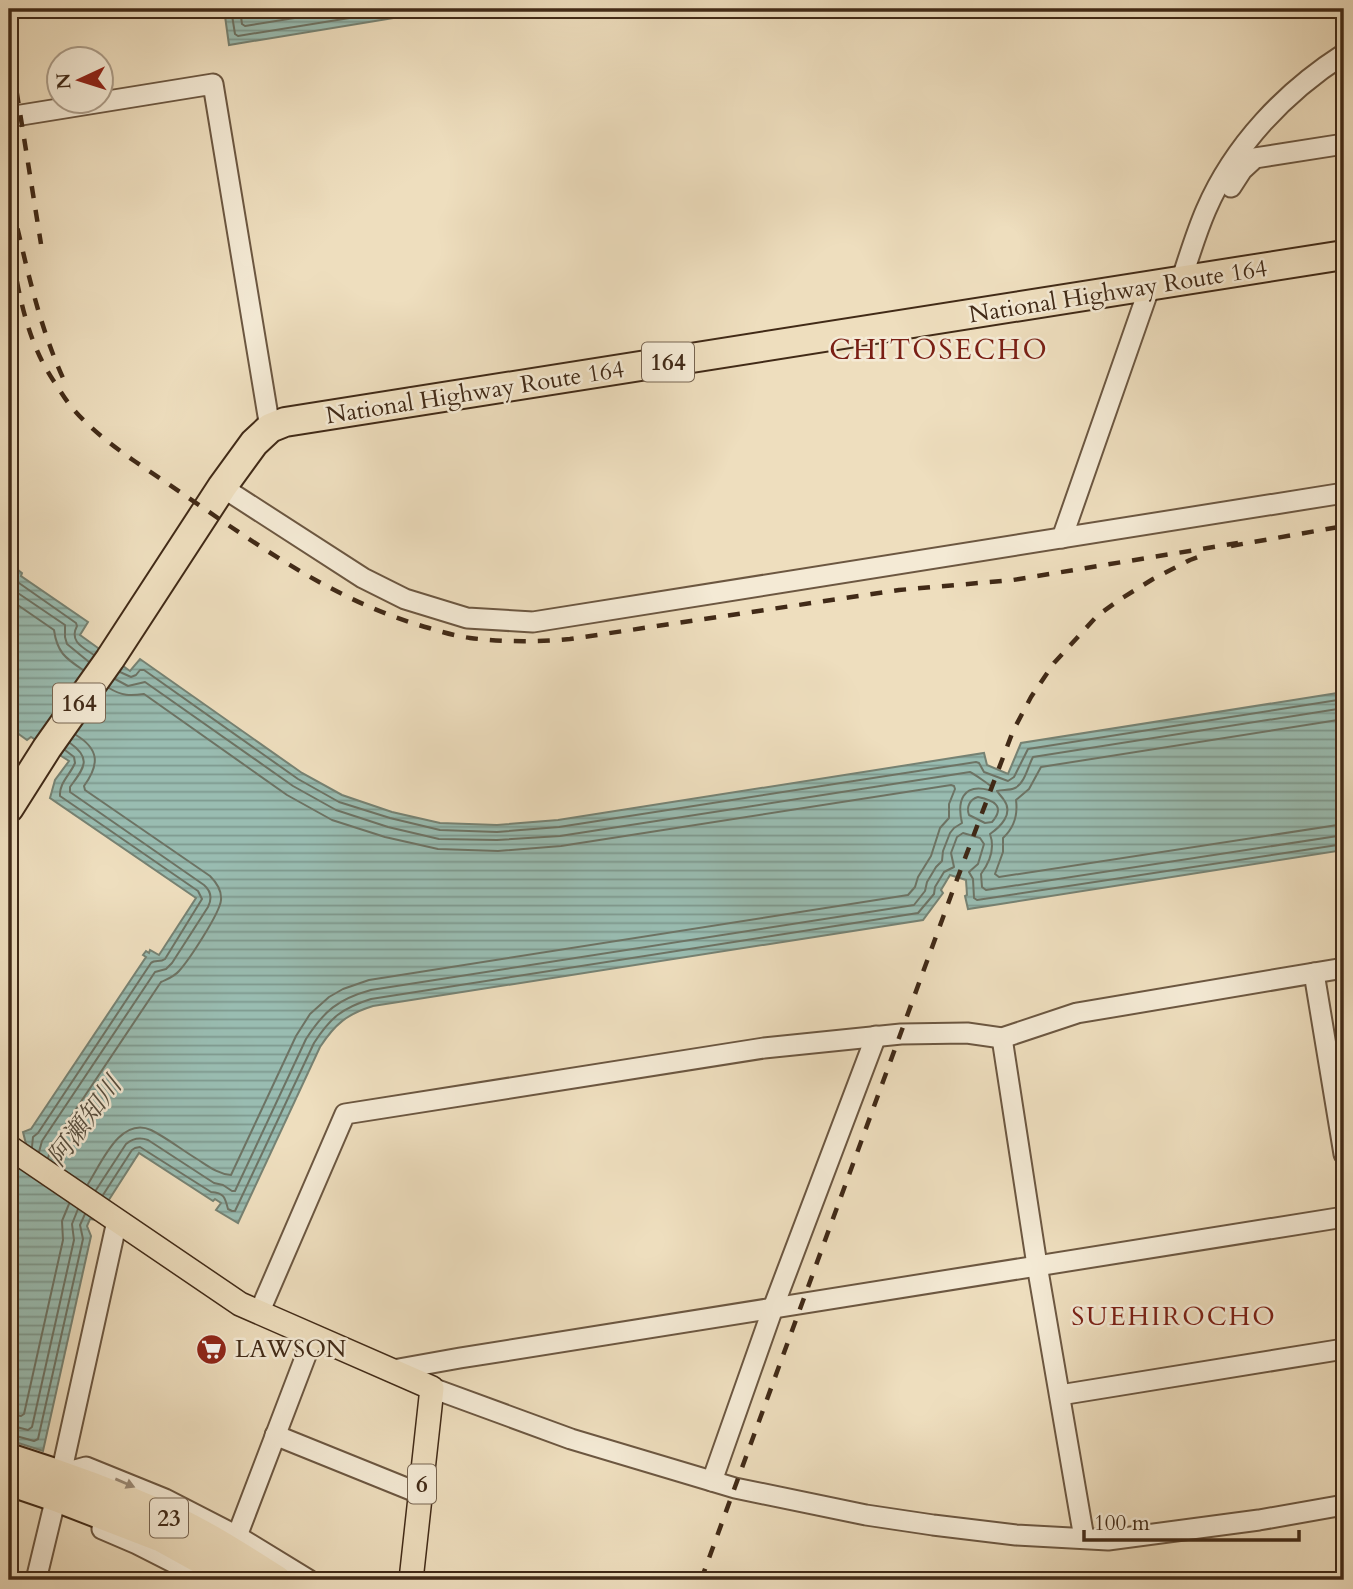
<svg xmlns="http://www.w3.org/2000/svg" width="1353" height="1589" font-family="Cardo,'Noto Serif JP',serif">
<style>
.water{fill:url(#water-rules);stroke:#768273;stroke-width:2}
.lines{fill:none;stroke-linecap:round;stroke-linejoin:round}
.shore{stroke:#6d7364;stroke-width:2}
.minor-casing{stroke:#6c5741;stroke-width:23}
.major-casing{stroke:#412a17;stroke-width:26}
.highway-casing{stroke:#412a17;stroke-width:32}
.minor{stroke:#f4ead5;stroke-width:19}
.major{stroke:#eedebe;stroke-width:23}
.highway{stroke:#eedebe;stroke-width:28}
.rail{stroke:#412a17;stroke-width:4.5;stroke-dasharray:12 12;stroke-linecap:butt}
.oneway{fill:#9a8a76}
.labels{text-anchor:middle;stroke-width:5;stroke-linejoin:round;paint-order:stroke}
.shield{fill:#f4ead5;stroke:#776450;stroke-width:2}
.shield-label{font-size:23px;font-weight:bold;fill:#412a17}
.street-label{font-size:24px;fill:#412a17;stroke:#f4ead5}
.poi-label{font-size:24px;fill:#412a17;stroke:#f4ead5;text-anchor:start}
.water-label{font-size:26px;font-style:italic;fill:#574e3e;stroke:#f4ead5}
.neighbourhood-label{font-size:26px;letter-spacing:2px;fill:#7a1f14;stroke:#f4ead5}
.quarter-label{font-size:28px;letter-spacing:2px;fill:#7a1f14;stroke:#f4ead5}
</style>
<defs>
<pattern id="water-rules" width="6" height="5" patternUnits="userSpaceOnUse" patternTransform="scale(1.75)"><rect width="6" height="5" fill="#99bcb1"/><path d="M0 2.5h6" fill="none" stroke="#7e998f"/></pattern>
</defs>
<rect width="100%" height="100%" fill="#eedebe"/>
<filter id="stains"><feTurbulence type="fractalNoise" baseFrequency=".00286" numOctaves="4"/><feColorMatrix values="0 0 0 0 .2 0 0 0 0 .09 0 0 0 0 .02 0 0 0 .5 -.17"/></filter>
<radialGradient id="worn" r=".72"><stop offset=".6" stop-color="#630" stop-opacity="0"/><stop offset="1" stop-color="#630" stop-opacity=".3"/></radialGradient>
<!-- water -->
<g class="water">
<path d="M224 9H448L229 45Z"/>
<path d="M9 568 16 573 18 570 22 573 21 576 88 622 80 635 130 671 140 659 302 773 342 795 392 812 440 823 497 825 558 820 984 753 987 765 1008 774 1021 743 1344 692V850L968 909 965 896 967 895 966 880 950 875 941 890 943 893 923 920 373 1006C347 1014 335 1024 320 1047L238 1223 216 1210 221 1203 215 1199 213 1201 139 1153 96 1220 90 1219 87 1226 91 1236 43 1451 9 1440V1171L13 1170 12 1163 26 1144 23 1132 31 1129 146 957 143 955 146 951 149 953 150 950 159 955 196 898 50 798 55 780 69 761 31 737 27 740 13 730 9 737Z"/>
</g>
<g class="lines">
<!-- shore -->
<g class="shore">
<path d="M231 9 235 34 238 36 405 9"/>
<path d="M240 9 242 24 245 26 351 9"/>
<path d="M9 576 76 623 77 626C69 641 82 647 94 655"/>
<path d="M9 587 65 625V637L67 644 89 662"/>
<path d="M9 599 54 630C57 652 65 658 83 670"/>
<path d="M120 672 131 677 136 675 140 670H144L298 779 339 802 390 818 440 830 497 832 559 827 976 762 979 763 984 772 1008 781 1014 777 1028 749 1344 699"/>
<path d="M1344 708 1033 757C1028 766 1025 783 1015 788 1009 791 1002 789 997 791 999 794 1002 797 1004 800 1014 814 1000 827 990 834 995 848 990 862 981 874L982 887 986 890 1344 835"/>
<path d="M1344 719 1041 767 1029 789 1016 800C1018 815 1015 827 1003 838V852L995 874 999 877 1344 824"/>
<path d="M978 797C993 800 1006 806 992 822L985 823 969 815C966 807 970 799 978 797Z"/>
<path d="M32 1147 33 1137 38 1133 151 963C155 959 160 963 165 959L202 899 198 891 60 796C59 783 70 775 75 763L74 757 65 750"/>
<path d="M39 1152 42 1141 155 972 166 969 172 963 208 907C212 899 211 891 204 885L70 792V787C83 769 93 759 70 743"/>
<path d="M48 1158 52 1145 161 982C167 979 174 977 179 971 189 960 220 913 221 900 222 890 217 883 210 876L85 790 84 786C100 764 99 749 76 735"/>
<path d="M88 1184C101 1164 120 1116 151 1130 167 1138 182 1150 197 1159 208 1166 218 1174 231 1175L296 1036 310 1014 329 997 343 989 369 980 908 895 915 887 918 877 931 856 940 828 949 818V804L955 789 954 786 951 785 561 846 498 851 438 849 385 837 332 820 287 795 144 694C130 696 122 696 109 688"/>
<path d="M96 1190 126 1144C133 1138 140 1137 148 1140L214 1183 223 1185 232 1191H235L306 1039C324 1011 338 999 371 990L914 905 925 891 927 882 936 867 942 861 943 851 950 833 954 828 962 823C957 802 962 783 989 790L992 787C991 786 973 773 970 772L560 836 497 840 439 839 388 827 336 810 293 786 145 682 128 686 115 679"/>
<path d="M103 1195 132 1150 135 1148 140 1147 211 1192C224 1193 225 1197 228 1209L232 1211H235L314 1043C330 1018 342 1008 371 999L918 913 934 894 935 887 944 872 954 867 951 853 957 837 963 833 980 838 984 844 978 864 969 872 973 879 974 898 977 900 1344 844"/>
<path d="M9 1414 21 1416 24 1414 63 1240 62 1221 69 1204"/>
<path d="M9 1425 28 1430 32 1427 74 1240 72 1224 78 1209"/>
<path d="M9 1434 34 1441 38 1439 83 1239 80 1225 85 1214"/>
</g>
<defs>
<g id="minor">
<path d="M9 117 213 84 270 428"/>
<path d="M1231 187 1242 170 1255 158 1344 144"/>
<path d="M1181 281C1189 257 1196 233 1206 210 1234 145 1285 92 1344 54"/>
<path d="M222 487 363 578 405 599 467 618 533 622 1344 493"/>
<path d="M1062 538 1150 286"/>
<path d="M1314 973 1344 1154"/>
<path d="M1002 1038 1037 1265 1084 1538"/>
<path d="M117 1221 61 1474 86 1467 165 1499 237 1536 309 1580"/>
<path d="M259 1313 345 1114 764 1048 901 1034 967 1033 1002 1038 1077 1013 1344 968"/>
<path d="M393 1370 460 1358 1344 1217"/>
<path d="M432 1388 571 1439 735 1488 866 1515 933 1525 1016 1535 1108 1540 1259 1520 1344 1505"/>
<path d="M1060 1395 1344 1349"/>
<path d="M275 1435 421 1494"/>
<path d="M712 1481 773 1308 876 1036"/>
<path d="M102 1529 137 1544 208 1580"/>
<path d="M237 1536 313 1337"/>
<path d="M36 1580 56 1497"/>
</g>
<path id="major" d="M9 1147 240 1304 432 1388 411 1580"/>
<g id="highway">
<path d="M9 808 47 748 110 659 222 487 254 443 270 428 285 422 1344 255"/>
<path d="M9 1458C63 1475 117 1495 170 1518 207 1535 242 1558 277 1580"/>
<path d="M9 1481 56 1497 162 1538 238 1580"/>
</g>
</defs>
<!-- minor casing -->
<use href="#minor" class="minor-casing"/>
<!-- major casing -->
<use href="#major" class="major-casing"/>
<!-- highway casing -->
<use href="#highway" class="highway-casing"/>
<!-- minor -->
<use href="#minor" class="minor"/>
<!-- major -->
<use href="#major" class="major"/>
<!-- highway -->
<use href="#highway" class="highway"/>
<!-- rail -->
<g class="rail">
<path d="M11 9 18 55"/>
<path d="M9 44 41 244"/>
<path d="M9 140 12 214"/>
<path d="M12 205C26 264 38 323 63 378"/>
<path d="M9 234C17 284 24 336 53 380 60 390 66 401 74 410 104 444 146 468 183 494 260 547 338 603 429 628 442 632 456 636 470 638 503 642 537 642 570 639L899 590 1013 580 1238 543"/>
<path d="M1231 546 1344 526"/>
<path d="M701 1580 953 890 1013 731 1031 697 1054 663 1097 616 1119 600 1153 579 1190 560 1201 556"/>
</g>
</g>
<!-- one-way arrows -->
<defs><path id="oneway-solid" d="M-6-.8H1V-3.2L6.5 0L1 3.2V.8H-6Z" transform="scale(1.75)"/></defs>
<use class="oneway" href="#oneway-solid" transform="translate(125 1483) rotate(23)"/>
<!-- icons -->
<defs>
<symbol id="supermarket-disc" viewBox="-11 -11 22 22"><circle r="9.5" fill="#8f2418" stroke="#f4ead5"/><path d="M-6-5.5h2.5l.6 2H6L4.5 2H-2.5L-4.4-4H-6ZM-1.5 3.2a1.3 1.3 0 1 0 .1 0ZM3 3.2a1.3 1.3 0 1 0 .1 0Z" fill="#fff"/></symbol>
</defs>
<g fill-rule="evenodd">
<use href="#supermarket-disc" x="194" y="1332" width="35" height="35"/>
</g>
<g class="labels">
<!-- shield labels -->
<g class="shield">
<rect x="642" y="342.5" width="52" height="39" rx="5"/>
<rect x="53" y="683.5" width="52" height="39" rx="5"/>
<rect x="408" y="1464.5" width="28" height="39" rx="5"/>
<rect x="150" y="1498.5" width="38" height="39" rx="5"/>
</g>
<g class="shield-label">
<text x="668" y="370">164</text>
<text x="79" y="711">164</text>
<text x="422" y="1492">6</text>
<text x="169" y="1526">23</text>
</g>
<!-- street labels -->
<g class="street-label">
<text transform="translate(1118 291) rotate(-9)" y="8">National Highway Route 164</text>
<text transform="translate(475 392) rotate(-9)" y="8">National Highway Route 164</text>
</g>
<!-- poi labels -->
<g class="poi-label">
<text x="235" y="1357">LAWSON</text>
</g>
<!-- water labels -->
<g class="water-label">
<text transform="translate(84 1121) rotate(-53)" y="9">阿瀬知川</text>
</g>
<!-- neighbourhood labels -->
<g class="neighbourhood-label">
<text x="1174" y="1325">SUEHIROCHO</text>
</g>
<!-- quarter labels -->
<g class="quarter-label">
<text x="939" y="359">CHITOSECHO</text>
</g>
</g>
<!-- margin -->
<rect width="1353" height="1589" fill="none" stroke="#eedebe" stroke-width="35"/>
<rect x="10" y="10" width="1332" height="1568" fill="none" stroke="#412a17" stroke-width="3.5"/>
<rect x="18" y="18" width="1318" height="1554" fill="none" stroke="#412a17" stroke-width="2"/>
<!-- north arrow -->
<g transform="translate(80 80) rotate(266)"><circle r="33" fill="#f4ead5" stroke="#ac9d89" stroke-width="2"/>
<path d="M0-5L12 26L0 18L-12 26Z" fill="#8f2418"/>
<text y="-10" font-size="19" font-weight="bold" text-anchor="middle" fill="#412a17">N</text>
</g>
<!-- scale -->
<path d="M1084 1530v10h215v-10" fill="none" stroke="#412a17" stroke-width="3.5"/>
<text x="1094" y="1530" font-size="21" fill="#412a17" stroke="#f4ead5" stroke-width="5" paint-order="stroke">100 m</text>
<rect width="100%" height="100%" filter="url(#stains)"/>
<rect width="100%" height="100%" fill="url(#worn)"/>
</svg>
